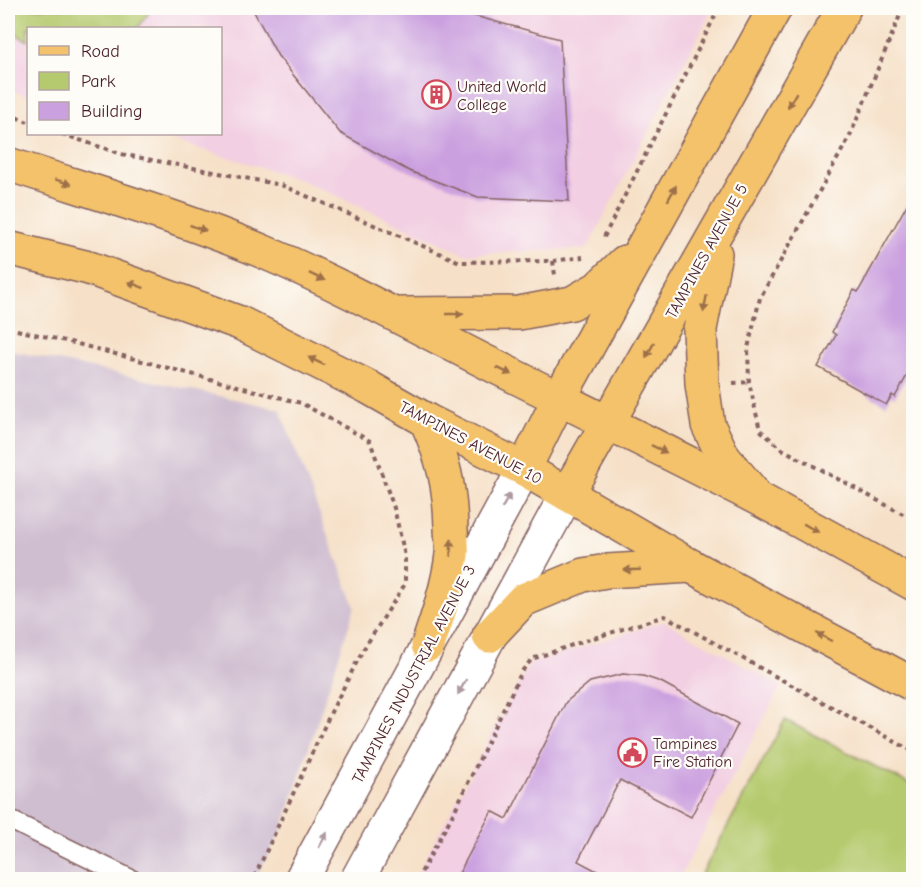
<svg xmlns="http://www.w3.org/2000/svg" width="921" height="887" font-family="'Comic Neue',sans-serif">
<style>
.built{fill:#f2cfe2}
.industrial{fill:#cfbdd0}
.green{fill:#b5ca6e;stroke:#80744c;stroke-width:1.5}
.building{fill:#cba0df}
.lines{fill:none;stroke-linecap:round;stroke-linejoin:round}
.service-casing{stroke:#866362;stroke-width:21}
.minor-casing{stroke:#866362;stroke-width:36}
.primary-casing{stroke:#866362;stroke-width:36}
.path{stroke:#866362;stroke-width:4;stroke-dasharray:4.5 4.5;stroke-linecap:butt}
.service{stroke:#fff;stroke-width:18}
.minor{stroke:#fff;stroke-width:33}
.primary{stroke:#f3c26a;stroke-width:33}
.oneway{fill:#9e704a}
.oneway2{fill:#ae9aa0}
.labels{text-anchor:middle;stroke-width:4.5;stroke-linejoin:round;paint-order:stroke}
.poi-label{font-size:16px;fill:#4a1f2b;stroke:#fdfcf7;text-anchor:start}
.street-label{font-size:16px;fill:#4a1f2b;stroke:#fdfcf7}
</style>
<rect width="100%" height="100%" fill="#fdfcf7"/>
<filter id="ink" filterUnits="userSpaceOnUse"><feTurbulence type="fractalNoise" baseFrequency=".0167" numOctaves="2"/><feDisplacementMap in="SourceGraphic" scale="12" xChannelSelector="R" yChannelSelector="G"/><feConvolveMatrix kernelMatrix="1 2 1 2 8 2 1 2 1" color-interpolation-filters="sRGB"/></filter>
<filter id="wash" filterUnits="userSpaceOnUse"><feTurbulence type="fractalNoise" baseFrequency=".008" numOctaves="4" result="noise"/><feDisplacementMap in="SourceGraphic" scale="24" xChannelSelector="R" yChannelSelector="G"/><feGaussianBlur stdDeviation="1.35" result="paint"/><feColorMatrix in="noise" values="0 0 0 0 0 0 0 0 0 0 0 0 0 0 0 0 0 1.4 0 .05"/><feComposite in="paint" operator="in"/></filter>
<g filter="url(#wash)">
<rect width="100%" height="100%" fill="#f6e0c7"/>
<!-- built -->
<g class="built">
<path d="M8 8H713L587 249 465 254 299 179 151 134H220V28H28V96L8 89Z"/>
<path d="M664 621 781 686 679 879 414 880 529 664Z"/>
</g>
<!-- industrial -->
<path class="industrial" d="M8 350 280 409 355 607 282 830 255 879 8 880Z"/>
<!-- green -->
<g class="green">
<path d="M8 8H152L138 28H28V41L8 30Z"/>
<path d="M785 720 913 786V879H699Z"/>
</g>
<g id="blocks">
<!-- building -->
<g class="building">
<path d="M252 8H461L471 15 560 39 569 201 478 197 409 171 340 133 278 56Z"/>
<path d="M914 192V363L895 397 892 395 886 405 818 367 836 335 832 332 854 290 858 292Z"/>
<path d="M623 674 643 676 661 682 738 724 691 817 620 780 578 861 612 879H456L492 811 507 819 566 702 590 682Z"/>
</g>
</g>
</g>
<g filter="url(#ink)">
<use href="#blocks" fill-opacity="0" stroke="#866362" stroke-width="1.5"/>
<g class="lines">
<defs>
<path id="service" d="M8 819 133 880"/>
<g id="minor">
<path d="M301 880 524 469"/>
<path d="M357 880 567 494"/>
</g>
<g id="primary">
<path d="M8 164C93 192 181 217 264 252 342 285 415 326 490 364 580 409 670 453 759 499 811 527 862 556 914 584"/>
<path d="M8 248 89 268 240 323 368 387 426 420 524 469 691 566 914 685"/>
<path d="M715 254 700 329 702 384 708 425 724 458 751 490"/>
<path d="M401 314 519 313 572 303 598 288 625 262"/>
<path d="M426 420C443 457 450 487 451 527 451 537 453 546 452 555 448 586 438 616 428 645"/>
<path d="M524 469 560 397 775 8"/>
<path d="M567 494 844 8"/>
<path d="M489 636 523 600 583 575 607 571 691 566"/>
</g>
</defs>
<!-- service casing -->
<use href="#service" class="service-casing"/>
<!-- minor casing -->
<use href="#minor" class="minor-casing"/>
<!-- primary casing -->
<use href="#primary" class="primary-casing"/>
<!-- path -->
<g class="path">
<path d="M903 8 850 136 760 298 748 348 749 382 760 430 782 449 914 520"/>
<path d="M8 114 28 122"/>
<path d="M62 134 121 154 281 185 460 262 553 261 583 257"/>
<path d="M604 237 719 8"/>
<path d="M553 261 555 275"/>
<path d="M8 328 70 342 301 403 370 441 394 508 405 556V584L363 650 332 710 253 880"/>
<path d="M733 383 749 382"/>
<path d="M417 880 453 814 522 671 532 659 584 641 665 616 914 752"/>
</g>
<!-- service -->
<use href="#service" class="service"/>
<!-- minor -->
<use href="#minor" class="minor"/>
<!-- primary -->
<use href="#primary" class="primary"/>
</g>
<!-- one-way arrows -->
<defs><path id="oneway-solid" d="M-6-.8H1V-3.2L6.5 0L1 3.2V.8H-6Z" transform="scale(1.5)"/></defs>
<g class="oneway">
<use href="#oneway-solid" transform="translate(792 100) rotate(120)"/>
<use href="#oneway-solid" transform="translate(63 182) rotate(18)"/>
<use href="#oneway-solid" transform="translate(672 193) rotate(-61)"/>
<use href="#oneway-solid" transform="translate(198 228) rotate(20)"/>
<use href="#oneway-solid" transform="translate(317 277) rotate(25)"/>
<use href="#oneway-solid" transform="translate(136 285) rotate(-160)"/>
<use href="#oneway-solid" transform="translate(705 304) rotate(101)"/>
<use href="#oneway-solid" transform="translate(455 314)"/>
<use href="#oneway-solid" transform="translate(650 350) rotate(119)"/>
<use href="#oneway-solid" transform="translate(316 361) rotate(-154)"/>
<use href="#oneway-solid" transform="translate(504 371) rotate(25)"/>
<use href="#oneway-solid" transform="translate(659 449) rotate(26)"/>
<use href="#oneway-solid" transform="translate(811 528) rotate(29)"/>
<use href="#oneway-solid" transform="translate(451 548) rotate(-89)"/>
<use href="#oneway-solid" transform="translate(632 570) rotate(178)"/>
<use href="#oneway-solid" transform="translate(824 637) rotate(-152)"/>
</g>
<g class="oneway2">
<use href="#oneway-solid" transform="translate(506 501) rotate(-61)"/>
<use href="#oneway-solid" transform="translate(462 687) rotate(119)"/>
<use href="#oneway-solid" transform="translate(323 840) rotate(-61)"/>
</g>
</g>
<!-- icons -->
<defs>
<symbol id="building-ring" viewBox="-11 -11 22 22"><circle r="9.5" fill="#fdfcf7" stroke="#d1495b" stroke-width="1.5"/><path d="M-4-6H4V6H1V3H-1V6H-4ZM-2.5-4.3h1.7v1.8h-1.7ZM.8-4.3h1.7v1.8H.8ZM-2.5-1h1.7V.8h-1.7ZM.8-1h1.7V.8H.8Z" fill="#d1495b"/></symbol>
<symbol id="civic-ring" viewBox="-11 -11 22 22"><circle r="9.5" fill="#fdfcf7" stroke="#d1495b" stroke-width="1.5"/><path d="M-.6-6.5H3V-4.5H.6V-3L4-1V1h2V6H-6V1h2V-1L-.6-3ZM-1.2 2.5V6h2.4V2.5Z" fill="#d1495b"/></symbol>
</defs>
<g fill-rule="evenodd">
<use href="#building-ring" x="420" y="78" width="33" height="33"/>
<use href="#civic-ring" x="616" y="736" width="33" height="33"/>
</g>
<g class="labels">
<!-- poi labels -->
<g class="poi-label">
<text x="457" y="92">United World<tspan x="457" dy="18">College</tspan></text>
<text x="653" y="749">Tampines<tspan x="653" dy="18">Fire Station</tspan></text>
</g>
<!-- street labels -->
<g class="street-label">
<text transform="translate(706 251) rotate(-61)" y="6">TAMPINES AVENUE 5</text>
<text transform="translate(471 442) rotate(28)" y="6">TAMPINES AVENUE 10</text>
<text transform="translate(413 674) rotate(-62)" y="6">TAMPINES INDUSTRIAL AVENUE 3</text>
</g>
</g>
<!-- margin -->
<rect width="921" height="887" fill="none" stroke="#fdfcf7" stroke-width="30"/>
<!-- legend -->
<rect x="27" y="27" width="195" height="108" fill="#fdfcf7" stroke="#b5a4a5" stroke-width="1.5"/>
<rect x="39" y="46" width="30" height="9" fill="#f3c26a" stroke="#b5a4a5" stroke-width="1.5"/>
<text x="81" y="57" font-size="18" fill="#4a1f2b">Road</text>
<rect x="39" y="72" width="30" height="18" fill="#b5ca6e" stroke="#b5a4a5" stroke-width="1.5"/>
<text x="81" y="87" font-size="18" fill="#4a1f2b">Park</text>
<rect x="39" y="102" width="30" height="18" fill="#cba0df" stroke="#b5a4a5" stroke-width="1.5"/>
<text x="81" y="117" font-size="18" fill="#4a1f2b">Building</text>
</svg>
